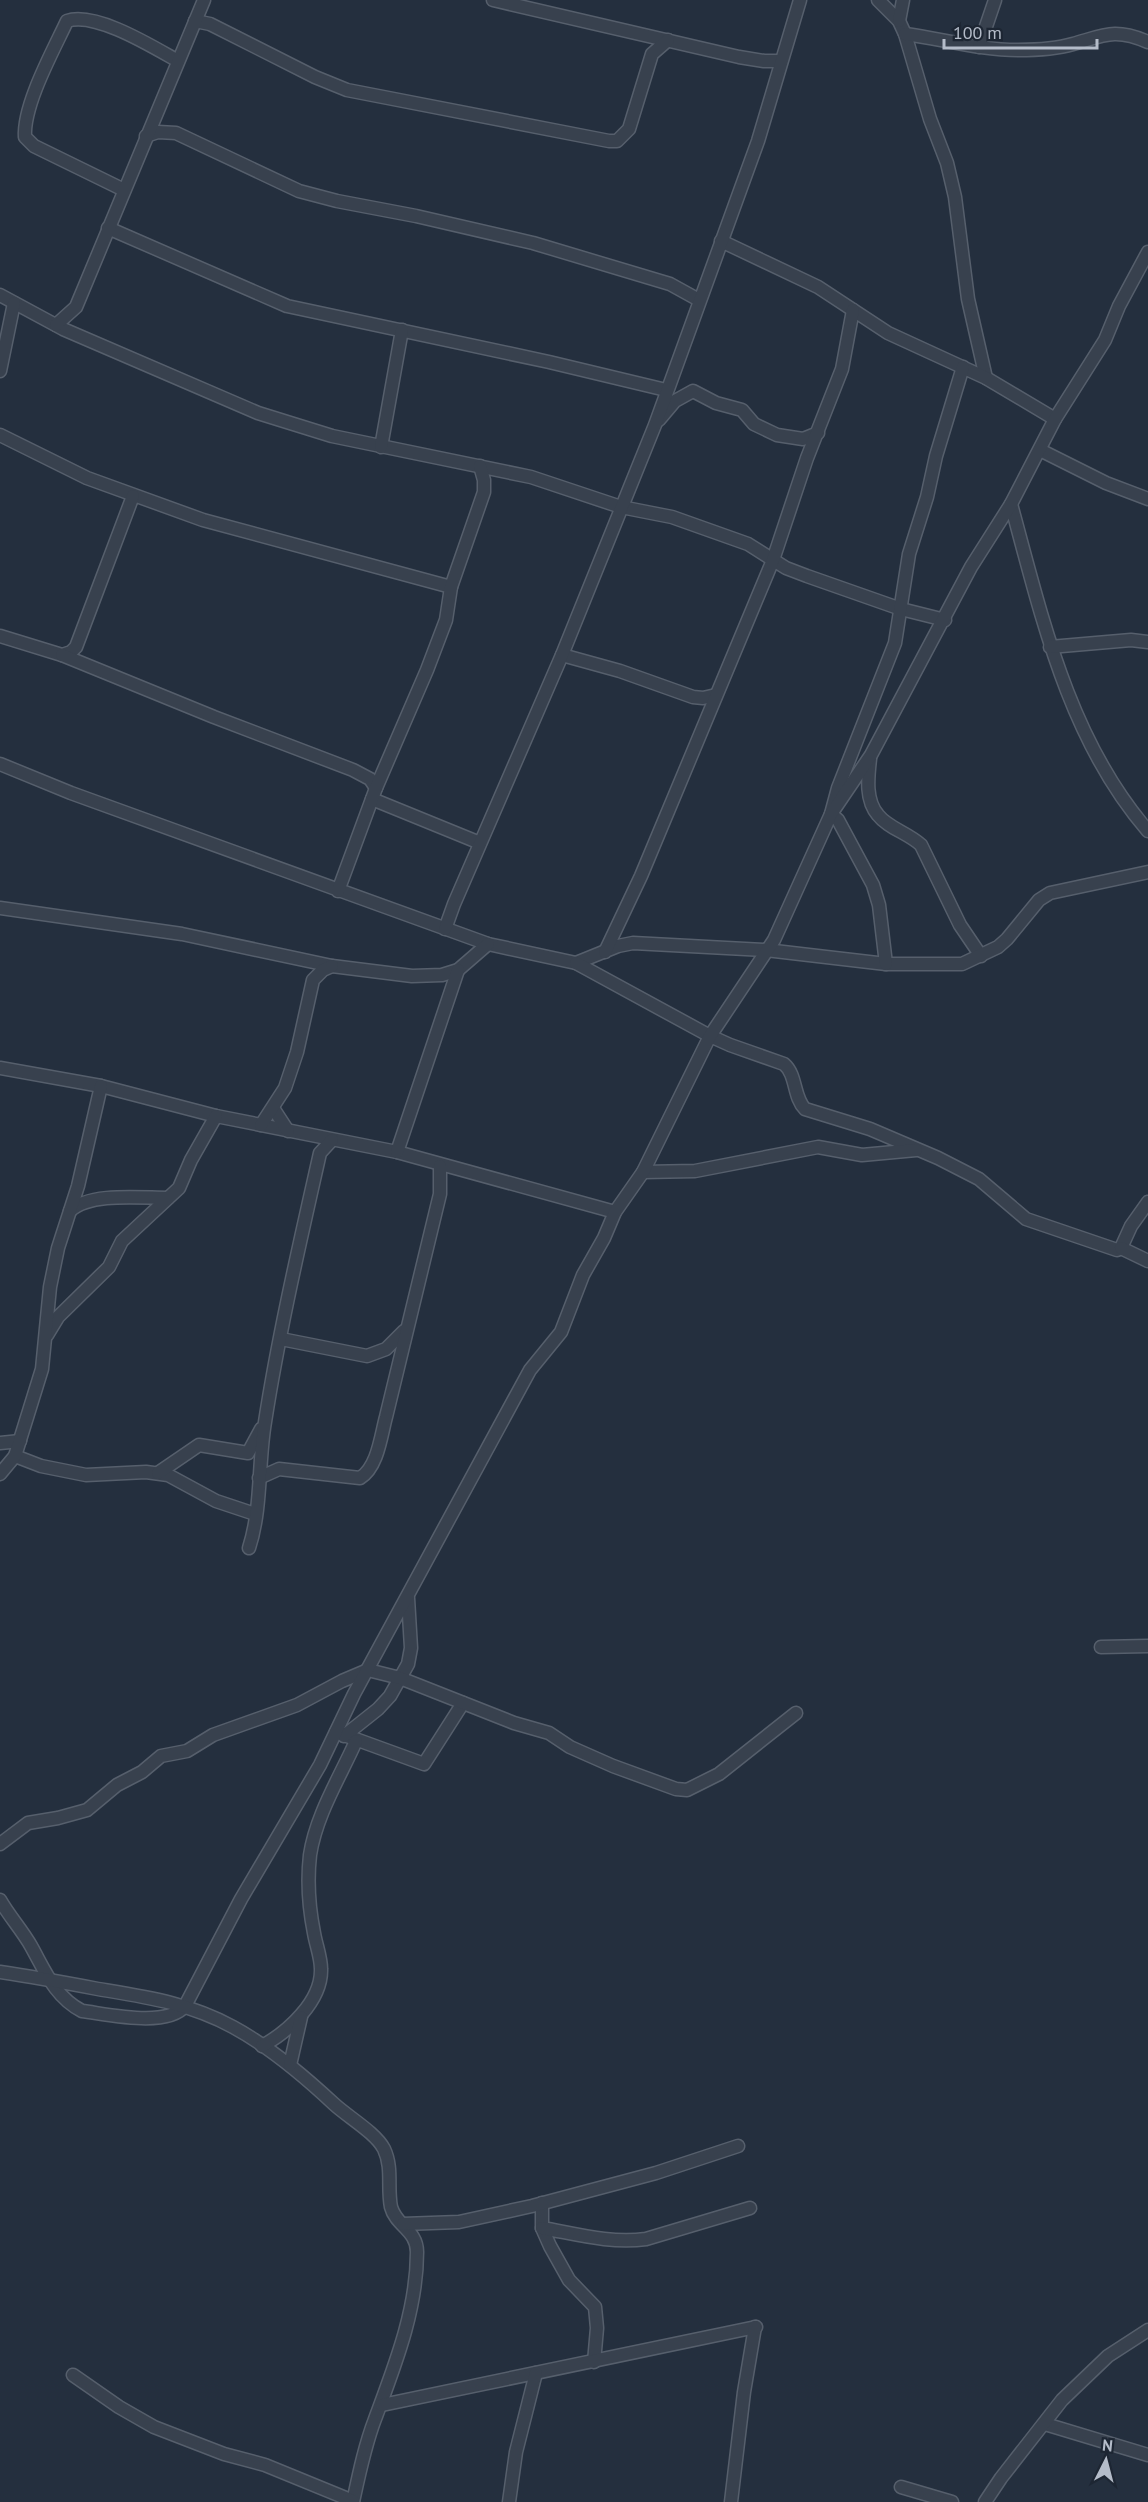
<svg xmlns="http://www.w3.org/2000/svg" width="1148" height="2502" font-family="'PT Sans',sans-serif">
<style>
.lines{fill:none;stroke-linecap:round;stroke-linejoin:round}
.minor-casing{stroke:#565f6c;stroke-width:15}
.minor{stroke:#38414e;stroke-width:12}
</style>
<rect width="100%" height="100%" fill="#242f3e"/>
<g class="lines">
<defs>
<g id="minor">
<path d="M493 0 739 57 764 61H781"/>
<path d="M878 0 899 21 905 34 930 119 947 163 955 197 968 299 986 378"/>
<path d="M195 21 210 24 315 77 347 90 609 141H617L629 129 652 54 668 40"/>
<path d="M899 21 903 0"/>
<path d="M905 34C942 39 981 50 1018 50 1036 50 1056 49 1073 44 1105 35 1115 28 1148 42"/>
<path d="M979 47 995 0"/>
<path d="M146 136 158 132 176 133 299 191 337 201 416 216 533 243 670 284 699 300"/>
<path d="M124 190 34 146 25 137C23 105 53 51 67 21 95 11 153 47 178 61"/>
<path d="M108 228 287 306 549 362 666 390"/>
<path d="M721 241 818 287 888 333 986 378 1055 419"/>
<path d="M0 295 63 329 258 413 332 436 531 477 621 507 672 517 748 544 786 568 807 576 901 609 945 620"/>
<path d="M56 325 76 307 204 0"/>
<path d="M0 371 14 303"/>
<path d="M659 420 675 401 693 391 716 403 742 410 754 424 777 435 803 439 818 433"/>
<path d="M0 435 87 478 203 520 451 587"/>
<path d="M381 447 402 330"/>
<path d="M1040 450 1106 483 1148 499"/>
<path d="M1011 504C1042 618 1069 740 1148 831"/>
<path d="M0 636 62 655 71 652 76 647 133 496"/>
<path d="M1050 647 1131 640 1148 642"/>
<path d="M62 655 214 717 353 770 370 779 376 788"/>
<path d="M562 655 620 671 693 697 703 698 716 695"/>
<path d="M870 759C868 777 865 800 878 815 888 828 908 833 921 845L960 925 981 956"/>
<path d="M0 764 71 793 488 944 576 963 618 946 633 943 766 950 886 964H962L998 947 1007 939 1039 900 1050 893 1148 872"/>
<path d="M372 799 480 843"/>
<path d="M338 891 376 788 427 670 446 620 451 587 484 492V480L480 466"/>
<path d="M0 908 182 934 332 966 412 976 442 975 458 970 488 944"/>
<path d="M445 929 454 904 562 655 655 425 758 141 800 0"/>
<path d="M605 952 641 876 773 560 807 458 842 369 853 310"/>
<path d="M576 963 710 1036 730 1045 784 1064C797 1075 793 1097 805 1109L870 1129 938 1158 979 1179 1026 1219 1117 1250 1121 1248 1131 1226 1148 1202"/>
<path d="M886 964 879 905 873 885 838 820 831 814 838 788 895 643 909 554 927 497 936 456 963 367"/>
<path d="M0 1068 101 1086 216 1116 397 1152 615 1212"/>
<path d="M273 1108 288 1131"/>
<path d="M261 1125 285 1088 297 1052 313 980 323 970 332 966"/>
<path d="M397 1152 458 970"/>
<path d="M643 1172 695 1171 818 1147 862 1155 916 1150"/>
<path d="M70 1211C90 1192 141 1198 168 1198"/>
<path d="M1121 1248 1148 1261"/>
<path d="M47 1335 58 1317 109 1267 122 1241 179 1188 191 1160 216 1116"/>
<path d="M281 1339 367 1356 386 1349 404 1331"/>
<path d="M0 1443 20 1441"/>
<path d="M15 1456 41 1466 86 1475 146 1472 168 1475 216 1501 255 1514"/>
<path d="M158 1473 199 1445 248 1453 261 1429"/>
<path d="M0 1474 15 1456 42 1369 50 1287 58 1248 78 1186 101 1086"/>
<path d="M259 1478 279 1469 360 1478C378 1467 381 1435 386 1417L440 1194V1166"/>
<path d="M249 1548C262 1508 258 1463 265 1422 279 1332 300 1242 320 1153L332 1140"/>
<path d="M1101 1647 1148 1646"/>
<path d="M336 1732 424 1764 463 1703"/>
<path d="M344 1736 378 1709 390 1696 408 1664 411 1648 408 1598"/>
<path d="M0 1844 28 1823 58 1818 87 1810 117 1785 142 1772 161 1756 187 1751 213 1735 297 1705 342 1681 368 1670 400 1678 514 1723 549 1733 570 1747 613 1766 676 1789 687 1790 719 1774 796 1713"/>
<path d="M0 1900C9 1916 22 1930 31 1946 45 1971 55 1997 82 2011 107 2014 167 2028 185 2006L241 1899 320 1765 354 1694 530 1370 561 1332 583 1275 604 1238 615 1212 643 1172 710 1036 774 940 831 814 871 755 971 567 1011 504 1055 419 1105 340 1119 306 1148 252"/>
<path d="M0 1972C33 1977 66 1983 98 1989 146 1997 189 2003 233 2027 270 2047 303 2075 334 2104 348 2117 376 2133 384 2149 393 2168 387 2187 391 2207 396 2226 417 2230 417 2252 417 2310 395 2365 375 2419 365 2445 359 2474 353 2502"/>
<path d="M262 2046C288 2032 322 2001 321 1969 321 1957 316 1945 314 1933 309 1908 307 1881 310 1855 316 1815 340 1777 356 1741"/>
<path d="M290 2065 301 2017"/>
<path d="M542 2203V2228L550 2246 569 2280 595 2307 597 2328 594 2362"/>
<path d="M403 2224 459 2222 532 2206 656 2173 738 2146"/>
<path d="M542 2228C576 2234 611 2244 646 2239L750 2208"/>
<path d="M73 2375 119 2407 154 2427 224 2454 265 2465 353 2501"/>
<path d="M382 2405 756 2327"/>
<path d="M1045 2424 1148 2455"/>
<path d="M901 2487 952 2502"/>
<path d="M509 2502 516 2452 536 2373"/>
<path d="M731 2502 744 2392 755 2327"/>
<path d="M985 2502 1001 2478 1062 2400 1108 2356 1148 2330"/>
</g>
</defs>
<!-- minor casing -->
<use href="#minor" class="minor-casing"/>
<!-- minor -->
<use href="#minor" class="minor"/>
</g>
<!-- north arrow -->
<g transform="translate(1106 2460) rotate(6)" stroke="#1d2633" stroke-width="4.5" paint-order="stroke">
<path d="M0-4.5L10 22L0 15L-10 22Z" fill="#b4bcc9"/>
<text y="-9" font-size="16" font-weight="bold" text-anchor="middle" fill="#b4bcc9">N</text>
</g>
<!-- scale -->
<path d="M944 39v9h153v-9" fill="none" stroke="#b4bcc9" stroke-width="3"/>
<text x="953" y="39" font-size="18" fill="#b4bcc9" stroke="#1d2633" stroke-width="4.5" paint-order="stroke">100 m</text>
</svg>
